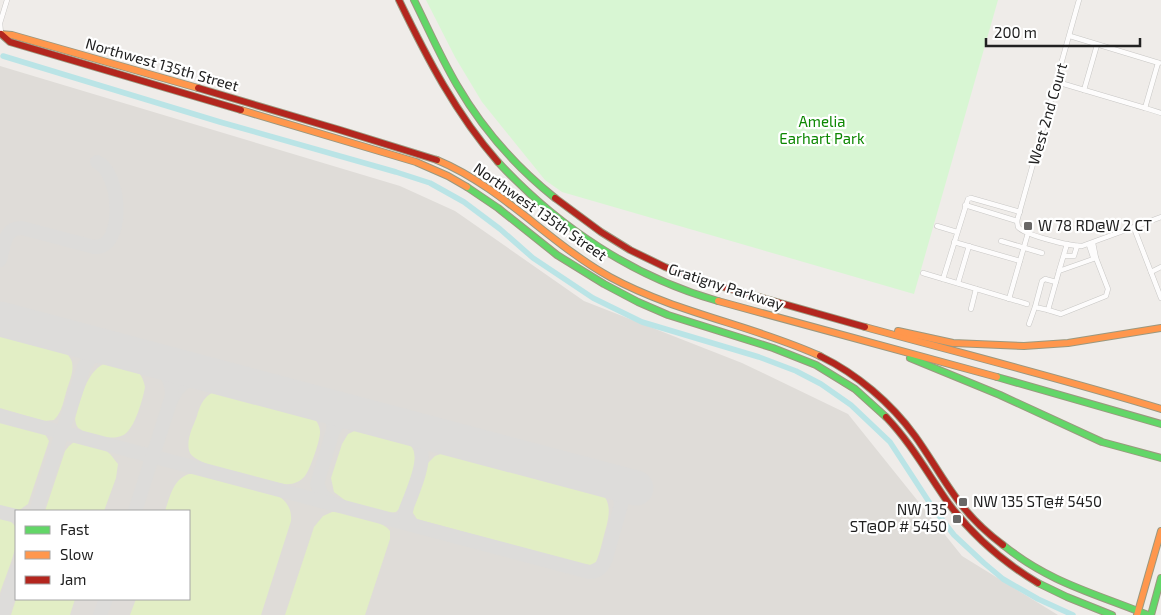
<svg xmlns="http://www.w3.org/2000/svg" width="1161" height="615" font-family="'Exo 2',sans-serif">
<style>
.airport{fill:#dfdcd8;fill-rule:evenodd}
.grass{fill:#e2eec5}
.park{fill:#d8f6d3}
.lines{fill:none;stroke-linecap:round;stroke-linejoin:round}
.canal{stroke:#bae4e6;stroke-width:5.5}
.taxiway{stroke:#dddcda;stroke-width:14}
.runway{stroke:#dddcda;stroke-width:35}
.street-casing{stroke:#c8c7c5;stroke-width:5.5}
.fast-casing{stroke:#9b987f;stroke-width:8}
.slow-casing{stroke:#9b987f;stroke-width:8}
.jam-casing{stroke:#9b987f;stroke-width:8}
.street{stroke:#fdfcfc;stroke-width:4.5}
.fast{stroke:#63d668;stroke-width:6}
.slow{stroke:#ff974d;stroke-width:6}
.jam{stroke:#b3261e;stroke-width:6}
.poi-dot{fill:#696867;stroke:#fff;stroke-width:2}
.labels{text-anchor:middle;stroke-width:4.5;stroke-linejoin:round;paint-order:stroke}
.street-label{font-size:15px;fill:#212121;stroke:#fff}
.park-label{font-size:15px;fill:#0c8701;stroke:#fff}
.poi-label{font-size:15px;fill:#212121;stroke:#fff;text-anchor:start}
</style>
<rect width="100%" height="100%" fill="#efece9"/>
<!-- airport -->
<path class="airport" d="M0 66 400 186 455 211 584 301 742 363 848 414 962 556 1058 615H0ZM16 511H189V599H16Z"/>
<!-- grass -->
<g class="grass">
<path d="M0 331C18 335 67 342 72 362 74 371 70 380 67 389 64 399 62 413 54 420L44 421 0 408Z"/>
<path d="M114 361C130 365 142 369 145 387 143 399 135 427 125 434 116 441 88 437 80 429 76 427 76 423 75 419 82 396 87 364 114 361Z"/>
<path d="M221 390 306 412C313 416 319 422 320 431 321 438 310 470 305 476 300 482 292 485 284 484 267 480 197 467 190 453 185 441 193 427 197 416 201 402 206 393 221 390Z"/>
<path d="M0 421 39 431 45 434 49 441 28 504 18 511 0 506Z"/>
<path d="M359 429C370 428 380 432 390 435 416 442 419 453 411 478 407 487 404 497 401 507L396 512 388 513 346 501 334 492 331 478 342 444 348 434Z"/>
<path d="M74 442C84 441 102 446 110 454 113 457 115 461 118 464L116 478 104 511H45L65 451 69 446Z"/>
<path d="M449 451 595 489C616 500 608 520 603 539 601 547 599 555 596 562L590 565 581 564 417 519 413 513 414 506 427 464 435 456Z"/>
<path d="M189 474H197L275 494C286 500 292 508 291 521L261 615H130L136 599H189V511H165C170 497 173 479 189 474Z"/>
<path d="M332 512C345 512 383 520 390 531V539L365 615H285L314 527 323 516Z"/>
<path d="M0 518C6 519 13 521 16 528 21 543 5 577 0 593Z"/>
<path d="M16 599H75L70 615H11Z"/>
</g>
<!-- park -->
<path class="park" d="M426 0H998L914 294 562 192 545 180 482 102 455 57Z"/>
<g class="lines">
<!-- canal -->
<path class="canal" d="M3 56 220 122 396 172 430 183 464 202 500 229 533 258 593 298 642 322 759 357 796 371 821 384 851 405 890 442 933 508 954 535 984 563 1003 579 1038 599 1073 615"/>
<!-- taxiway -->
<g class="taxiway">
<path d="M0 260C4 247 4 227 22 228L94 247C126 249 121 172 97 162"/>
<path d="M171 400C179 381 194 375 214 376"/>
<path d="M319 404C330 410 335 418 333 431L317 484 322 495 332 503"/>
<path d="M0 416 589 572C598 572 603 567 606 558L621 505 620 498 616 483"/>
<path d="M408 428C436 449 414 486 405 512L406 519 412 525"/>
<path d="M333 431C340 418 349 415 363 416"/>
<path d="M36 511 84 367C91 355 100 348 114 349"/>
<path d="M135 511 172 396C172 375 161 365 144 357"/>
<path d="M0 512 16 516"/>
<path d="M2 615 16 571"/>
<path d="M100 615 106 599"/>
</g>
<!-- runway -->
<path class="runway" d="M0 319 636 488"/>
<defs>
<g id="street">
<path d="M1079 0 1017 221 1018 227C1025 235 1069 246 1082 246L1161 217"/>
<path d="M1 34 0 23 7 0"/>
<path d="M1070 36 1159 63"/>
<path d="M1097 45 1084 90 1145 108 1158 63"/>
<path d="M1057 82 1084 90"/>
<path d="M1145 108 1161 113"/>
<path d="M965 205 1017 221"/>
<path d="M937 226 957 232"/>
<path d="M1134 228 1161 298"/>
<path d="M1001 241 1042 253"/>
<path d="M954 242 1020 261"/>
<path d="M1089 245 1093 257 1096 258 1093 243"/>
<path d="M1064 256H1074L1077 246"/>
<path d="M1096 258 1108 289 1106 296 1061 314 1048 310 1059 271Z"/>
<path d="M1059 271 1067 244"/>
<path d="M1151 272 1161 267"/>
<path d="M923 273 1027 304"/>
<path d="M943 279 968 199 971 198 1020 212"/>
<path d="M958 283 969 246"/>
<path d="M1009 299 1028 233"/>
<path d="M971 309 976 289"/>
<path d="M1048 310 1035 307 1042 281 1045 279 1056 282"/>
<path d="M1029 324 1035 307"/>
</g>
<g id="fast">
<path d="M414 0C428 28 441 58 457 85 482 128 516 167 555 198"/>
<path d="M498 162C558 227 633 277 718 301"/>
<path d="M467 187 498 208 557 255 604 284 638 302 668 315 773 348 816 365 855 389 886 417"/>
<path d="M910 358 1000 395 1102 442 1161 458"/>
<path d="M997 377 1161 424"/>
<path d="M1003 545C1050 583 1094 593 1148 615"/>
<path d="M1038 583 1067 597 1112 615"/>
<path d="M1151 615 1161 578"/>
</g>
<g id="slow">
<path d="M0 34 12 35 198 88"/>
<path d="M241 110 416 162 448 176 467 187"/>
<path d="M437 160C502 187 549 243 610 277 676 313 752 325 820 356"/>
<path d="M718 301 997 377"/>
<path d="M865 327C964 354 1063 379 1161 409"/>
<path d="M898 331 953 343 1024 346 1068 343 1161 328"/>
<path d="M1137 615 1161 531"/>
</g>
<g id="jam">
<path d="M399 0C427 58 456 114 498 162"/>
<path d="M1 34 10 42 241 110"/>
<path d="M198 88 340 130 437 160"/>
<path d="M555 198 601 232 630 250 665 267 702 281 865 327"/>
<path d="M820 356C857 374 891 403 915 436 931 458 943 481 960 503 972 519 987 533 1003 545"/>
<path d="M886 417C911 443 928 474 949 504 973 536 1003 562 1038 583"/>
</g>
</defs>
<!-- street casing -->
<use href="#street" class="street-casing"/>
<!-- fast casing -->
<use href="#fast" class="fast-casing"/>
<!-- slow casing -->
<use href="#slow" class="slow-casing"/>
<!-- jam casing -->
<use href="#jam" class="jam-casing"/>
<!-- street -->
<use href="#street" class="street"/>
<!-- fast -->
<use href="#fast" class="fast"/>
<!-- slow -->
<use href="#slow" class="slow"/>
<!-- jam -->
<use href="#jam" class="jam"/>
</g>
<!-- markers -->
<g class="poi-dot">
<rect x="1023" y="221" width="10" height="10" rx="2.5"/>
<rect x="958" y="497" width="10" height="10" rx="2.5"/>
<rect x="952" y="514" width="10" height="10" rx="2.5"/>
</g>
<g class="labels">
<!-- street labels -->
<g class="street-label">
<text transform="translate(162 65) rotate(16)" y="5">Northwest 135th Street</text>
<text transform="translate(1048 114) rotate(-74)" y="5">West 2nd Court</text>
<text transform="translate(540 212) rotate(35)" y="5">Northwest 135th Street</text>
<text transform="translate(726 287) rotate(18)" y="5">Gratigny Parkway</text>
</g>
<!-- park labels -->
<g class="park-label">
<text x="822" y="127">Amelia<tspan x="822" dy="17">Earhart Park</tspan></text>
</g>
<!-- poi labels -->
<g class="poi-label">
<text x="1038" y="231">W 78 RD@W 2 CT</text>
<text x="973" y="507">NW 135 ST@# 5450</text>
<text x="947" y="515" text-anchor="end">NW 135<tspan x="947" dy="17">ST@OP # 5450</tspan></text>
</g>
</g>
<!-- legend -->
<rect x="15" y="510" width="175" height="90" fill="#ffffff" stroke="#a6a6a6"/>
<rect x="25" y="526" width="25" height="8" fill="#63d668" stroke="#a6a6a6"/>
<text x="60" y="535" font-size="15" fill="#212121">Fast</text>
<rect x="25" y="551" width="25" height="8" fill="#ff974d" stroke="#a6a6a6"/>
<text x="60" y="560" font-size="15" fill="#212121">Slow</text>
<rect x="25" y="576" width="25" height="8" fill="#b3261e" stroke="#a6a6a6"/>
<text x="60" y="585" font-size="15" fill="#212121">Jam</text>
<!-- scale -->
<path d="M986 38v8h154v-8" fill="none" stroke="#212121" stroke-width="2.5"/>
<text x="994" y="38" font-size="15" fill="#212121" stroke="#ffffff" stroke-width="4" paint-order="stroke">200 m</text>
</svg>
